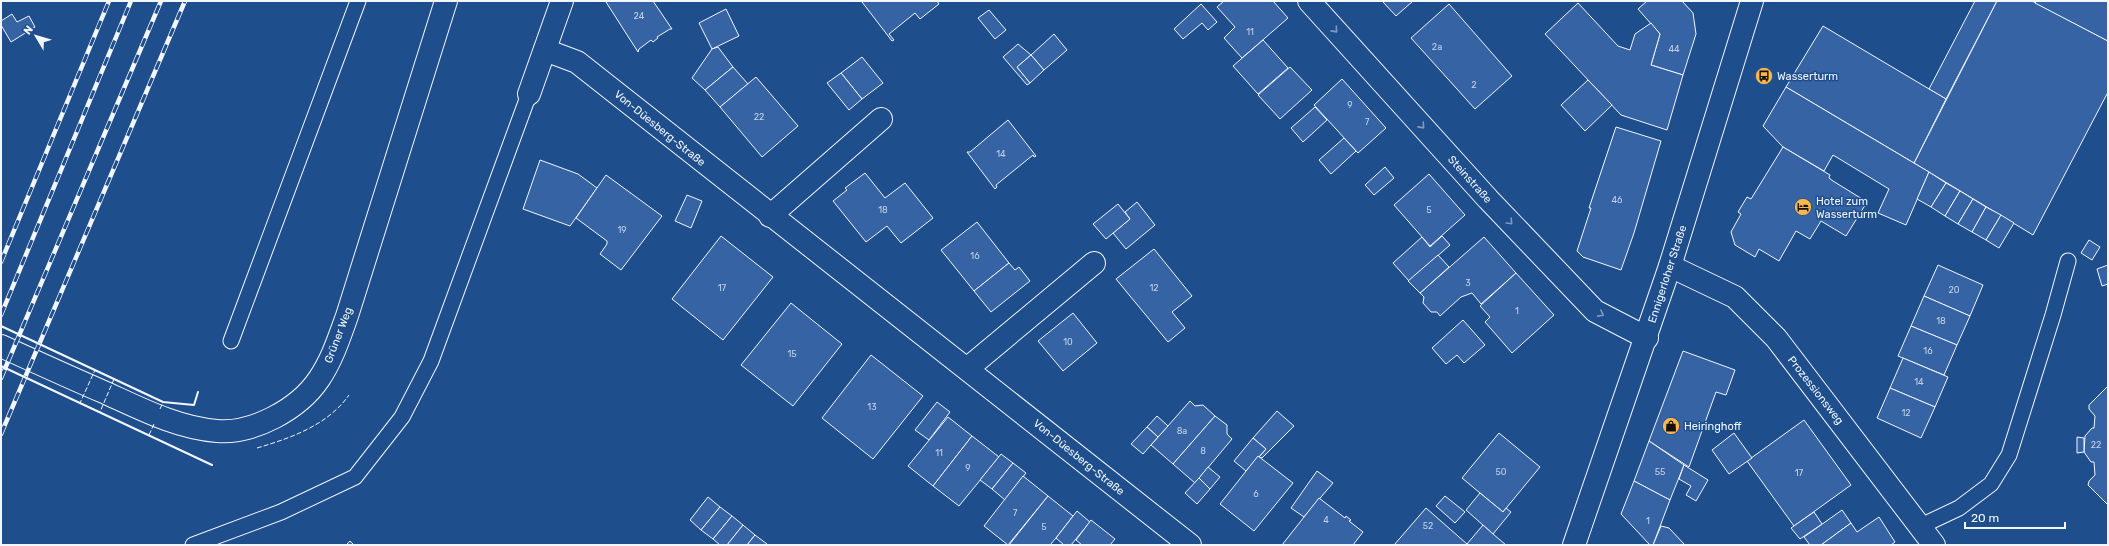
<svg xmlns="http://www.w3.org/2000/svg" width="2109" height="546" font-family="Rubik,sans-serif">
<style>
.building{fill:#3563a3;stroke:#f2f6ff}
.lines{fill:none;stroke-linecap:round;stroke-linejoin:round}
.service-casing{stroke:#f2f6ff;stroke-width:17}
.minor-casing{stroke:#f2f6ff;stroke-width:24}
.secondary-casing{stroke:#f2f6ff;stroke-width:24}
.service{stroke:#1f4e8c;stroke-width:15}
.minor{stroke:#1f4e8c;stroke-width:22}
.secondary{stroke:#1f4e8c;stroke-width:22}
.rail-casing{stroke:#f2f6ff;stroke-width:4.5}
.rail{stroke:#1f4e8c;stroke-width:3;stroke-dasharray:9;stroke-linecap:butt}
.fence{stroke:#f2f6ff;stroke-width:1;stroke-dasharray:5 2;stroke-linecap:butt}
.wall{stroke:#f2f6ff;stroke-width:2}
.oneway{stroke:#7e9ac0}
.labels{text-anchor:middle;stroke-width:3;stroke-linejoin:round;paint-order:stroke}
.number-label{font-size:9px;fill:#c3d1e8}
.poi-label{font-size:11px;fill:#f2f6ff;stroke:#1f4e8c;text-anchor:start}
.street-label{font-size:11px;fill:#f2f6ff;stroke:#1f4e8c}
</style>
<rect width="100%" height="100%" fill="#1f4e8c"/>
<!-- building -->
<g class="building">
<path d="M608 1H653L672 29H670L657 37 658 38 653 42 651 40 639 49 638 52 606 2Z"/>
<path d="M864 1H937L939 4 920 19 915 13 889 34 894 40 892 41 862 2Z"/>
<path d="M1224 1H1273L1288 18 1242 58 1224 38 1235 27 1217 7Z"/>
<path d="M1385 1H1413L1396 16 1383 2Z"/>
<path d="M1647 1H1682L1693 13 1696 34 1683 75 1651 65 1660 34 1638 9Z"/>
<path d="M1975 1H1997L1946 99 1929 89Z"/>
<path d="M1997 1H2032L2108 41V92L2033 235 1914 163Z"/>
<path d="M2036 1H2108V41L2035 3Z"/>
<path d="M1578 3 1618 46 1630 50 1635 34 1651 23 1660 34 1651 65 1683 75 1667 130 1621 115 1545 34Z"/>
<path d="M1201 4 1217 22 1208 30 1202 23 1183 39 1174 29Z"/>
<path d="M1449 4 1512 76 1475 109 1411 38Z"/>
<path d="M726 9 739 36 712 49 699 23Z"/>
<path d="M989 10 1006 30 995 39 978 18Z"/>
<path d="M12 14 17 22 29 16 35 27 11 42 1 25V21Z"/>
<path d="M1823 26 1946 99 1914 163 1786 87Z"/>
<path d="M1054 34 1067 50 1044 70 1031 55Z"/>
<path d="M1263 40 1288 68 1258 94 1233 66Z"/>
<path d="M1018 44 1031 55 1017 67 1030 83 1027 85 1003 57Z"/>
<path d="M718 47 733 67 705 90 692 78 712 49Z"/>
<path d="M1031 55 1044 70 1030 83 1017 67Z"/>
<path d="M862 57 883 83 862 99 841 73Z"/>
<path d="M733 67 748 84 720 107 705 90Z"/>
<path d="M1290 67 1312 90 1280 119 1258 95Z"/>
<path d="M841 73 862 99 849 110 827 83Z"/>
<path d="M756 77 798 126 762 157 720 107Z"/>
<path d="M1342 79 1386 128 1358 153 1314 105Z"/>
<path d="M1588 80 1612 105 1585 131 1561 105Z"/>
<path d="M1786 87 1929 172 1906 225 1878 213 1889 189 1833 155 1824 171 1783 147 1763 126Z"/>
<path d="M1315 107 1327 120 1303 142 1291 128Z"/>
<path d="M1008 120 1036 156 1034 157 1033 155 996 185 997 187 995 189 967 152H970Z"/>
<path d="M1616 127 1661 141 1634 233 1621 270 1583 257 1577 251 1591 208H1589Z"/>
<path d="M1344 138 1356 151 1331 174 1319 160Z"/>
<path d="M1783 147 1830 175 1829 178 1833 181 1867 202 1846 236 1821 221 1810 239 1796 231 1779 261 1759 249 1755 257 1735 245 1731 232 1741 214 1738 212 1747 197 1751 199Z"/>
<path d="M540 160 578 174 597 188 570 226 523 209Z"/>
<path d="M1385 167 1394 178 1374 195 1365 185Z"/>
<path d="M1929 172 1946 183 1931 207 1917 199Z"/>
<path d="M865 173 885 198 905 183 933 218 901 243 887 226 866 242 833 201 847 190 845 188Z"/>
<path d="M1429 174 1465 215 1430 246 1394 205Z"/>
<path d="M606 175 662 216 621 270 600 254 607 244V241L576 218Z"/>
<path d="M1946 183 1960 191 1945 216 1931 207Z"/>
<path d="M1960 191 1973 199 1958 224 1945 216Z"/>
<path d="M687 195 702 201 691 228 675 221Z"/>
<path d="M1973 199 1986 207 1972 232 1958 224Z"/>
<path d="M1137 202 1155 225 1126 249 1113 233 1130 219 1125 212Z"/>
<path d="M1118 204 1130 219 1106 239 1093 224Z"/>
<path d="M1986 207 2001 215 1986 240 1972 232Z"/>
<path d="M2001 215 2014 223 1999 248 1986 240Z"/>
<path d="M977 222 1009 263 974 291 941 250Z"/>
<path d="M721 236 773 277 723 340 672 299Z"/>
<path d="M1442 236 1450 245 1409 281 1393 263 1422 237 1430 247Z"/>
<path d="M1484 237 1516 273 1481 304 1472 293 1461 297 1440 316 1437 312H1431L1423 303 1424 297 1420 293Z"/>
<path d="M2089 240 2100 247 2092 260 2081 253Z"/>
<path d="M1154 249 1192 296 1172 312 1185 328 1168 342 1116 279Z"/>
<path d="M1438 255 1449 267 1420 293 1408 281Z"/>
<path d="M1009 263 1015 270 1019 267 1030 281 991 312 974 291Z"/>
<path d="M1938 265 1983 285 1970 316 1924 296Z"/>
<path d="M2108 265V284L2102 286 2097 269Z"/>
<path d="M1516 273 1554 315 1512 353 1485 322 1490 317 1480 306Z"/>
<path d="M1924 296 1970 316 1957 345 1911 326Z"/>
<path d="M791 303 842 344 793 406 741 365Z"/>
<path d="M1073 313 1097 343 1063 371 1038 341Z"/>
<path d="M1463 320 1485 345 1464 363 1457 355 1446 364 1432 348Z"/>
<path d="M1911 326 1957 345 1944 375 1898 356Z"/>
<path d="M1683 351 1735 370 1726 395 1716 392 1689 467 1649 441Z"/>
<path d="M871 355 923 396 873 459 822 418Z"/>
<path d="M1903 358 1948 377 1935 407 1890 388Z"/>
<path d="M2108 386V505L2088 485 2089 481 2095 475 2094 462H2091L2084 452 2085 436 2092 428H2094L2095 416 2089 409V405Z"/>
<path d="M1890 388 1935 407 1921 438 1877 418Z"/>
<path d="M1190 401 1195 406 1203 405 1215 416 1173 464 1151 445Z"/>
<path d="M937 402 950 412 929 440 915 430Z"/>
<path d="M1277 411 1294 426 1262 458 1259 457 1266 449 1253 438Z"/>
<path d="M1157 416 1168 426 1158 437 1147 427Z"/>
<path d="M1215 416 1227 425V434L1232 439 1195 483 1173 464Z"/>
<path d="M948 417 972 436 933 486 908 466Z"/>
<path d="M1804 420 1851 485 1794 526 1747 461Z"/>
<path d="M1147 427 1158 437 1143 454 1131 444Z"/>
<path d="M1499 433 1540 467 1503 512 1462 478Z"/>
<path d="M1734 433 1752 458 1729 474 1712 450Z"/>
<path d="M972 436 999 457 959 506 933 486Z"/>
<path d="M2077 437 2084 438V452L2077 453Z"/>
<path d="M1253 438 1266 449 1246 471 1234 461Z"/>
<path d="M1649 441 1684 465 1670 500 1634 481Z"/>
<path d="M1001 454 1013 463 992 489 980 480Z"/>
<path d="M1258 456 1293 483 1254 531 1220 504Z"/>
<path d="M1013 463 1026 473 1005 500 992 489Z"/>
<path d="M1684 465 1708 480 1696 501 1686 495 1691 486 1679 479Z"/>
<path d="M1208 467 1220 477 1210 489 1199 478Z"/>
<path d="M1317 471 1333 483 1304 517 1291 508Z"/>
<path d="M1023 476 1048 496 1008 545 984 526Z"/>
<path d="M1199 478 1210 489 1197 504 1185 493Z"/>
<path d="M1634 481 1670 500 1653 545H1650L1621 514Z"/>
<path d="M1480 493 1503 512 1506 508 1511 512 1493 534 1466 510Z"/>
<path d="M1048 496 1073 516 1056 538 1050 545H1009Z"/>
<path d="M1445 496 1465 512 1455 523 1436 506Z"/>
<path d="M708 497 720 507 701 530 690 520Z"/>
<path d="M1319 498 1345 518 1346 516 1351 520 1349 521 1363 532 1353 545H1282Z"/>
<path d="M720 507 732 516 713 539 701 530Z"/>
<path d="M1426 508 1467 544 1469 545H1394Z"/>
<path d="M1842 510 1851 523 1821 545H1810L1804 537Z"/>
<path d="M1077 511 1090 522 1071 545H1064L1056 538Z"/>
<path d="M1814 512 1822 524 1800 539 1791 528Z"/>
<path d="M732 516 743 525 727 545H720L713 539Z"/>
<path d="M1879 517 1895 542 1891 545H1821L1851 523 1857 532Z"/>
<path d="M1091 520 1115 539 1110 545H1082L1076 540Z"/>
<path d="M743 525 755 535 747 545H727Z"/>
<path d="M1483 525 1493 534 1506 545H1469L1467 544Z"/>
<path d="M1661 526 1669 528 1685 545H1653Z"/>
<path d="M755 535 767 544 766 545H747Z"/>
<path d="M350 541 354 545H346Z"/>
</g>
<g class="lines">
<defs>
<g id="service">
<path d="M231 341 358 1"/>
<path d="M1921 526 1959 508 1991 484 2009 455 2053 315 2068 261"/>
<path d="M193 545 281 512 355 477 402 417 431 361 529 94"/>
</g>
<g id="minor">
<path d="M1309 1 1488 199 1595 311 1647 338"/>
<path d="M545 50 577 62 1190 545"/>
<path d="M529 94 562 1"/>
<path d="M770 216 881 119"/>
<path d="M1670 266 1735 297 1776 338 1934 545"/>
<path d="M1 346C36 362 71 378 106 393 141 409 178 428 217 431 253 434 299 409 319 379 332 360 339 338 347 316L446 1"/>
<path d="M968 368 1094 263"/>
</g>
<path id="secondary" d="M1574 545 1670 266 1752 1"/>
</defs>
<!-- service casing -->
<use href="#service" class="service-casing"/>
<!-- minor casing -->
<use href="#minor" class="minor-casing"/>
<!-- secondary casing -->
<use href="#secondary" class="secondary-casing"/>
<!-- service -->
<use href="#service" class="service"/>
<!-- minor -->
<use href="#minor" class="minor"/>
<!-- secondary -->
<use href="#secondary" class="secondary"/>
<defs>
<g id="rail">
<path d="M1 262 109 1"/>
<path d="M1 315 131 1"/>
<path d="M1 378 161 1"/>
<path d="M1 434 185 1"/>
</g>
</defs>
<!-- rail casing -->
<use href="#rail" class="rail-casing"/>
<!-- rail -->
<use href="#rail" class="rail"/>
<!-- fence -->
<g class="fence">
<path d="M95 370 114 379 100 412 80 403Z"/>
<path d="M160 409 163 402"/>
<path d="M149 435 154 424"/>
<path d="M257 448C291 438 328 425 349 395"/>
</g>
<!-- wall -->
<g class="wall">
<path d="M1 326 163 402 194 405 198 392"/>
<path d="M1 366 212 465"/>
</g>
</g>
<!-- one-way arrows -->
<defs><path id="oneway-chevron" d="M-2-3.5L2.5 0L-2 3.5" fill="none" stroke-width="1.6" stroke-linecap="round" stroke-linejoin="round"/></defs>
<g class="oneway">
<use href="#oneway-chevron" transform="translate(1335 30) rotate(48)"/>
<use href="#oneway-chevron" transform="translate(1422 126) rotate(48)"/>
<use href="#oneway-chevron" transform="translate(1510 222) rotate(46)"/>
<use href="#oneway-chevron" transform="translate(1601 314) rotate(28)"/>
</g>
<!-- icons -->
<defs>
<symbol id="bus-disc" viewBox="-11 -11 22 22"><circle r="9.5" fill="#ffb74d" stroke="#1f4e8c"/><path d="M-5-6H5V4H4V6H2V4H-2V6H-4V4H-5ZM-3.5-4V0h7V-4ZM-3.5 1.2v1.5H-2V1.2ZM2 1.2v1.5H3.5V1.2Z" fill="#111"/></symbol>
<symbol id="hotel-disc" viewBox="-11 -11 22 22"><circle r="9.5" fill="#ffb74d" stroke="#1f4e8c"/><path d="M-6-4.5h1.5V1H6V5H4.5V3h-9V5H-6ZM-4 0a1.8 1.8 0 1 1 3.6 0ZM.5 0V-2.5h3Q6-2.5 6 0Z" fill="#111"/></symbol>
<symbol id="shop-disc" viewBox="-11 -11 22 22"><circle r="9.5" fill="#ffb74d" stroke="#1f4e8c"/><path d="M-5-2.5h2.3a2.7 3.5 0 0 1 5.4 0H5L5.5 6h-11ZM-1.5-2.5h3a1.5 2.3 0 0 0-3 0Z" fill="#111"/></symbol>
</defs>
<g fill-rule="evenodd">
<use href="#bus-disc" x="1754" y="66" width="20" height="20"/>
<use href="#hotel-disc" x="1793" y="197" width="20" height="20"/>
<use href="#shop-disc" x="1661" y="416" width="20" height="20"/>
</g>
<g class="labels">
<!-- number labels -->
<g class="number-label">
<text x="639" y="19">24</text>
<text x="1250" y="35">11</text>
<text x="1437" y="50">2a</text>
<text x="1674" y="52">44</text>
<text x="1474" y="88">2</text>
<text x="1350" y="108">9</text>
<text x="759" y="120">22</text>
<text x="1367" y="125">7</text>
<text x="1001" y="157">14</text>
<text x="1617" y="203">46</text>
<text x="883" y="213">18</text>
<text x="1429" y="213">5</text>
<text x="622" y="233">19</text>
<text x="975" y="259">16</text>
<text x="1468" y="286">3</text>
<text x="722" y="291">17</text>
<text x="1154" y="291">12</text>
<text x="1954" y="293">20</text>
<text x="1517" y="314">1</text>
<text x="1941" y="324">18</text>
<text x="1068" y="345">10</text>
<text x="1928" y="354">16</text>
<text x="792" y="357">15</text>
<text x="1919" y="385">14</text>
<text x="872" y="410">13</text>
<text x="1906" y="416">12</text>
<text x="1182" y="434">8a</text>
<text x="2096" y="448">22</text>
<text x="1203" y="454">8</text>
<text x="939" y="456">11</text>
<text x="968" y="471">9</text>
<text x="1501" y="475">50</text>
<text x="1660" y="475">55</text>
<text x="1799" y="476">17</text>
<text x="1256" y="497">6</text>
<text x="1015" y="516">7</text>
<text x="1326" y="523">4</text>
<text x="1648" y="524">1</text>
<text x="1428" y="529">52</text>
<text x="1044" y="530">5</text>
</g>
<!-- poi labels -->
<g class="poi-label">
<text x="1777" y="80">Wasserturm</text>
<text x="1816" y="205">Hotel zum<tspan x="1816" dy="13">Wasserturm</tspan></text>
<text x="1684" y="430">Heiringhoff</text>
</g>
<!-- street labels -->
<g class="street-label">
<text transform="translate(660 128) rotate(39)" y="4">Von-Düesberg-Straße</text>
<text transform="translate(1470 179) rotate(48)" y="4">Steinstraße</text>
<text transform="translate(1667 274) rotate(-72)" y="4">Ennigerloher Straße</text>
<text transform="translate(338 335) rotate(-69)" y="4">Grüner Weg</text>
<text transform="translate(1816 390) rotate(52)" y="4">Prozessionsweg</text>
<text transform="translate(1079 457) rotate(39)" y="4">Von-Düesberg-Straße</text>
</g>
</g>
<!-- border -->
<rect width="2109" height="546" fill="none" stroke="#f2f6ff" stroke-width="4"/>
<!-- north arrow -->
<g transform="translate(36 36) rotate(308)" stroke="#1f4e8c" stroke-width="3" paint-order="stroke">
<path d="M0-3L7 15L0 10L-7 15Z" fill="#f2f6ff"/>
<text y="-6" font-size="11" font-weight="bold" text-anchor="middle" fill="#f2f6ff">N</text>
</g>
<!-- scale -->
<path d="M1965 522v6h100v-6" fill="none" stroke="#f2f6ff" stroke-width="2"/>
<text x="1971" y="522" font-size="12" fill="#f2f6ff" stroke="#1f4e8c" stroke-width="3" paint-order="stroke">20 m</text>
</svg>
